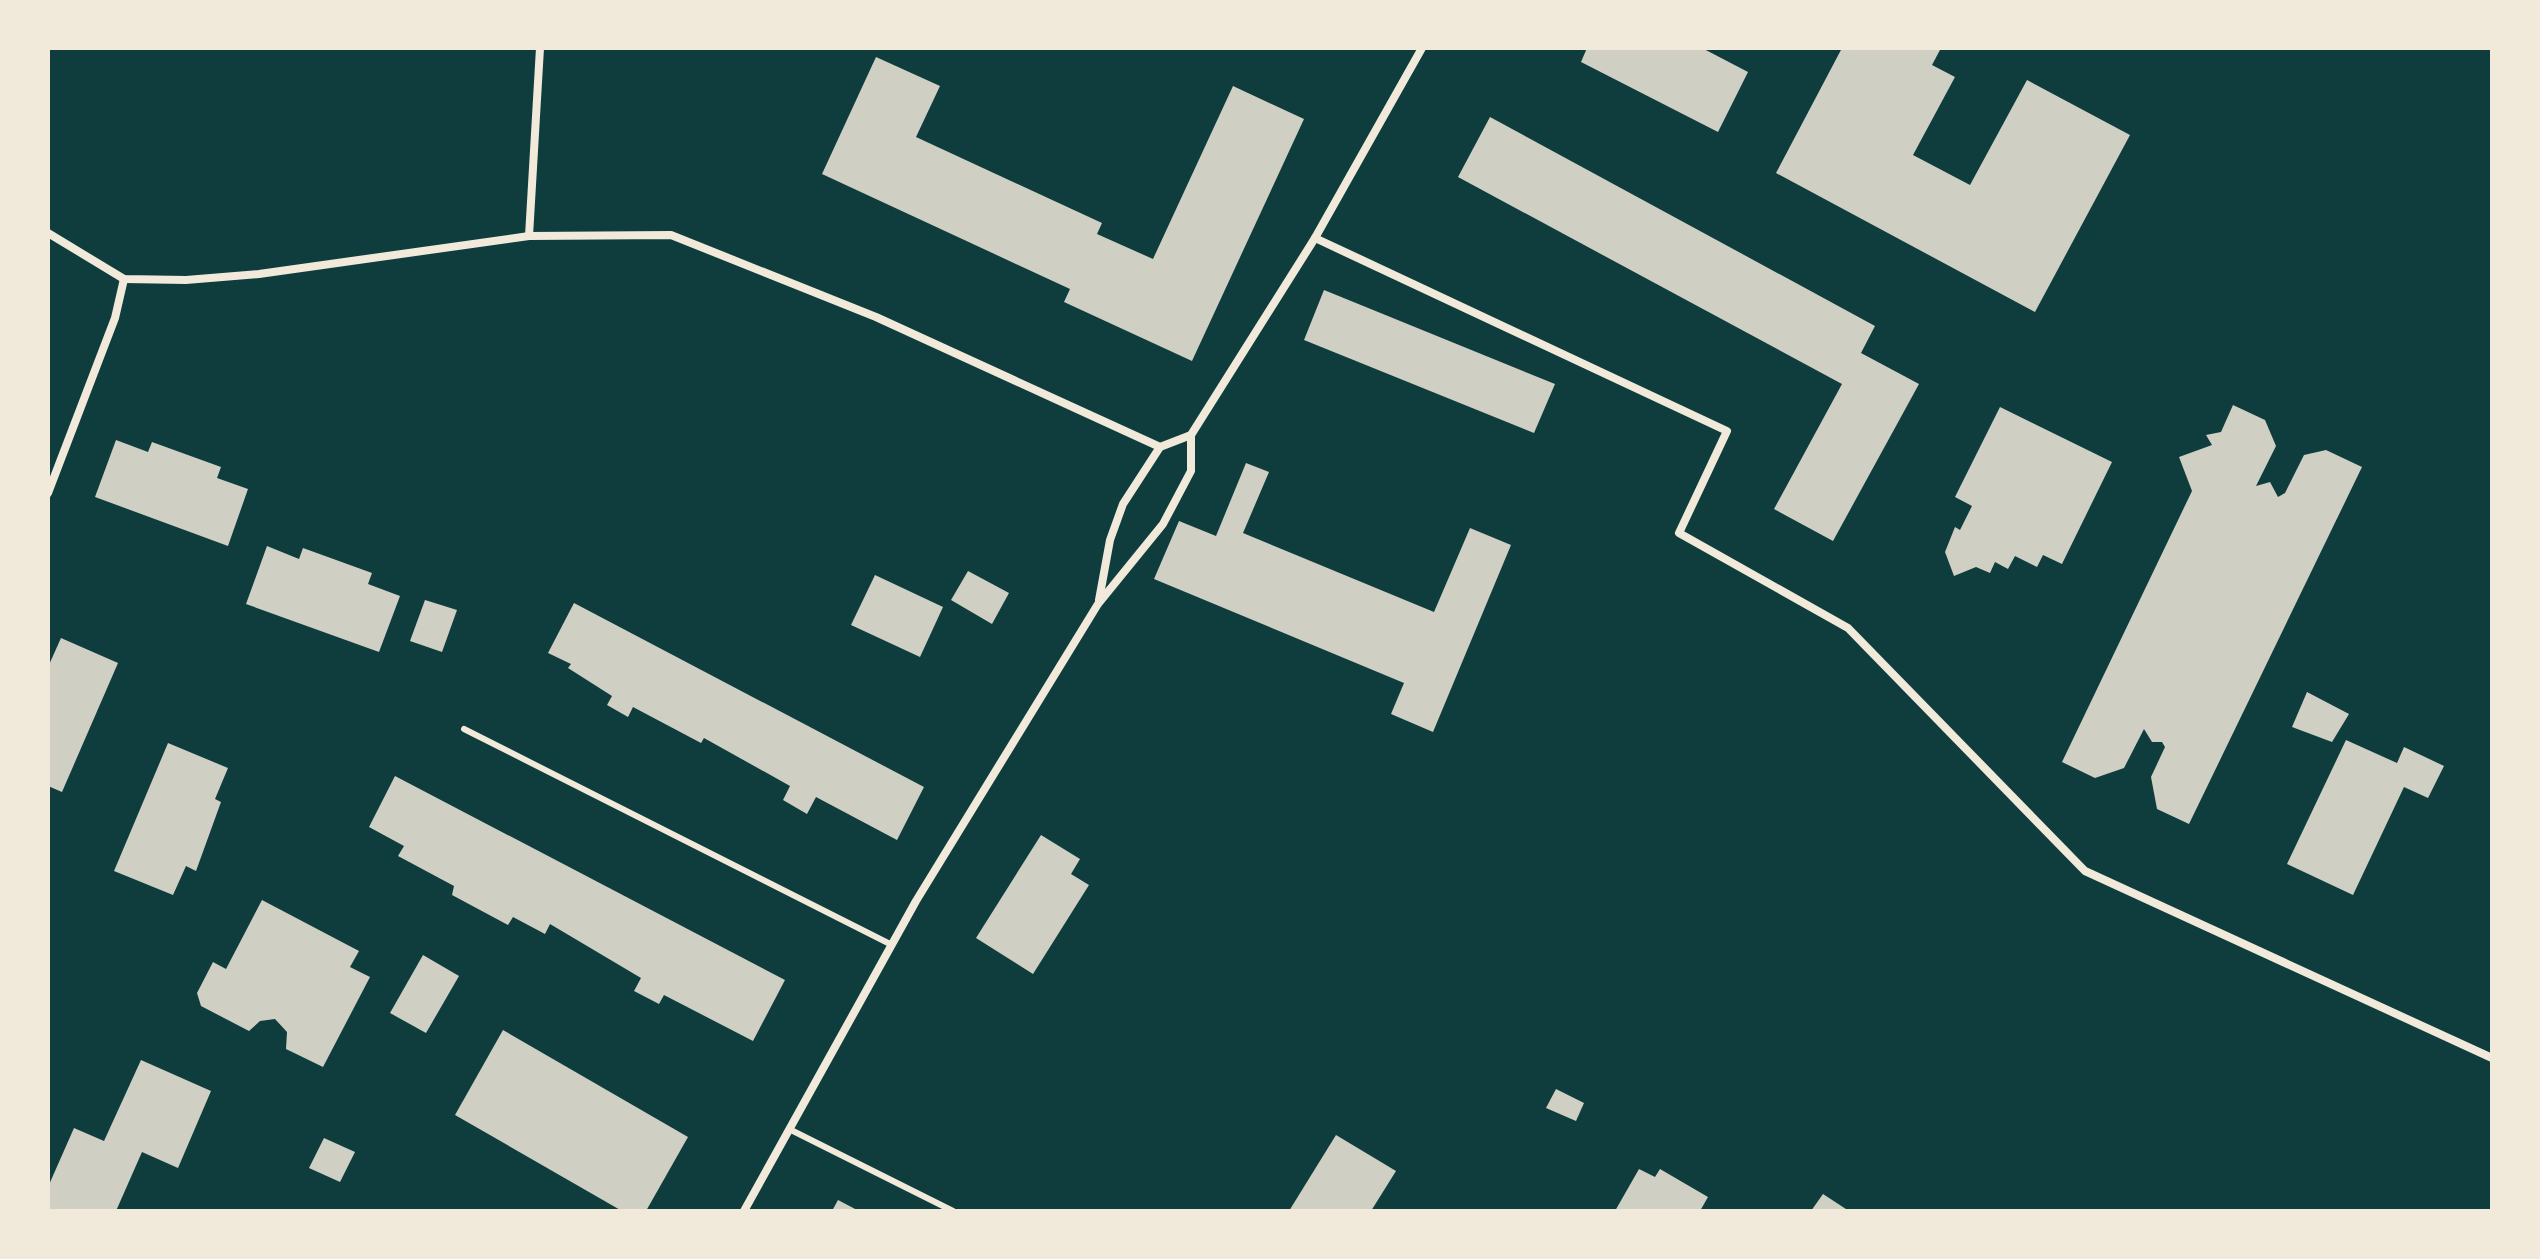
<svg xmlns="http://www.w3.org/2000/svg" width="2540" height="1259" font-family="'Archivo Narrow',sans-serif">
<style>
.building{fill:#cfcfc3}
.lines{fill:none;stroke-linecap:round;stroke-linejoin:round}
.service{stroke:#f1e9da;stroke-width:6}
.minor{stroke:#f1e9da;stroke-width:8}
</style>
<rect width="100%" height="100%" fill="#0f3d3e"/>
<!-- building -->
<g class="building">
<path d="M1587 48H1702L1748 72 1718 132 1581 62Z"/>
<path d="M1842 48H1941L1932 65 1955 77 1913 155 1970 185 2027 80 2130 135 2035 312 1776 173Z"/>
<path d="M876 57 940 86 916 137 1102 223 1097 234 1153 259 1233 86 1304 119 1192 361 1064 302 1070 289 822 174Z"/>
<path d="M1490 117 1875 326 1861 353 1919 384 1833 541 1774 509 1842 384 1458 177Z"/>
<path d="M1324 290 1555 384 1534 433 1304 340Z"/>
<path d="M2233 405 2265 420 2276 446 2256 486 2270 482 2278 497 2285 493 2304 455 2326 450 2362 467 2189 824 2157 809 2151 777 2165 747 2162 742H2152L2144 729 2124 768 2095 778 2062 762 2192 491 2179 457 2212 445 2206 435 2221 432Z"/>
<path d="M2000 407 2112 462 2062 564 2043 555 2037 567 2015 556 2008 569 1995 562 1990 573 1976 567 1954 576 1945 552 1955 527 1960 530 1972 506 1955 497Z"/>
<path d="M116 440 148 452 152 442 221 467 217 478 248 489 228 546 95 497Z"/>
<path d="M1246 463 1269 472 1243 533 1434 612 1470 528 1511 545 1433 732 1391 714 1404 683 1154 579 1179 521 1216 536Z"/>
<path d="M267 546 299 559 303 548 372 573 368 584 400 596 379 652 246 604Z"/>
<path d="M968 571 1009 593 992 624 951 600Z"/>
<path d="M875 575 943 607 920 657 851 625Z"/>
<path d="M425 600 457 610 442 652 410 641Z"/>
<path d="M574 603 924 787 897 840 816 797 807 814 783 800 790 786 704 738 701 743 633 707 628 717 607 705 612 696 568 668 571 664 548 653Z"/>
<path d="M61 638 118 663 62 792 48 786V667Z"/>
<path d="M2307 692 2349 714 2332 742 2292 727Z"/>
<path d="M2346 740 2397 763 2404 747 2444 766 2428 798 2404 787 2353 895 2287 864Z"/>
<path d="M168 743 228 768 215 799 221 802 196 871 186 866 173 895 114 871Z"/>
<path d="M395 776 785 980 753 1041 664 995 659 1004 634 991 641 978 550 924 545 934 513 917 508 925 452 895 454 886 398 856 404 846 369 827Z"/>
<path d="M1041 835 1080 859 1071 874 1089 885 1033 974 976 938Z"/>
<path d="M262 900 359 951 350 967 370 977 323 1067 286 1049 287 1032 275 1019 260 1021 249 1031 201 1006 197 993 213 962 226 969Z"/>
<path d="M423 955 459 976 426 1033 390 1013Z"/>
<path d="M503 1030 688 1137 646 1211H622L455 1115Z"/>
<path d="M141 1060 211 1091 178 1168 142 1152 116 1211H48V1187L74 1128 104 1141Z"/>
<path d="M1556 1089 1584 1103 1576 1121 1546 1108Z"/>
<path d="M1336 1135 1396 1171 1371 1211H1289Z"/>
<path d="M324 1138 355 1152 340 1182 309 1168Z"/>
<path d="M1639 1169 1655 1177 1660 1169 1708 1197 1700 1211H1615Z"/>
<path d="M1823 1194 1849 1211H1811Z"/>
<path d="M838 1200 859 1211H832Z"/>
</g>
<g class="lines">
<!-- service -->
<g class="service">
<path d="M464 729 892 945"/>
<path d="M791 1130 953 1211"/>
</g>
<!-- minor -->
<g class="minor">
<path d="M48 233 124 279 186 280 259 274 529 236 671 235 876 317 1160 447"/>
<path d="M529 236 540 48"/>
<path d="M1315 238 1727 431 1679 533 1848 628 2085 871 2492 1058"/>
<path d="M48 493 115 318 124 279"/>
<path d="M1099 600 1110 540 1123 504 1160 447 1191 435 1315 238 1422 48"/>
<path d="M744 1211 916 901 1098 604 1163 524 1191 471V435"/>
</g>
</g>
<!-- border -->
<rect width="2540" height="1259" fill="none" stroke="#f1e9da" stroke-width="100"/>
</svg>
